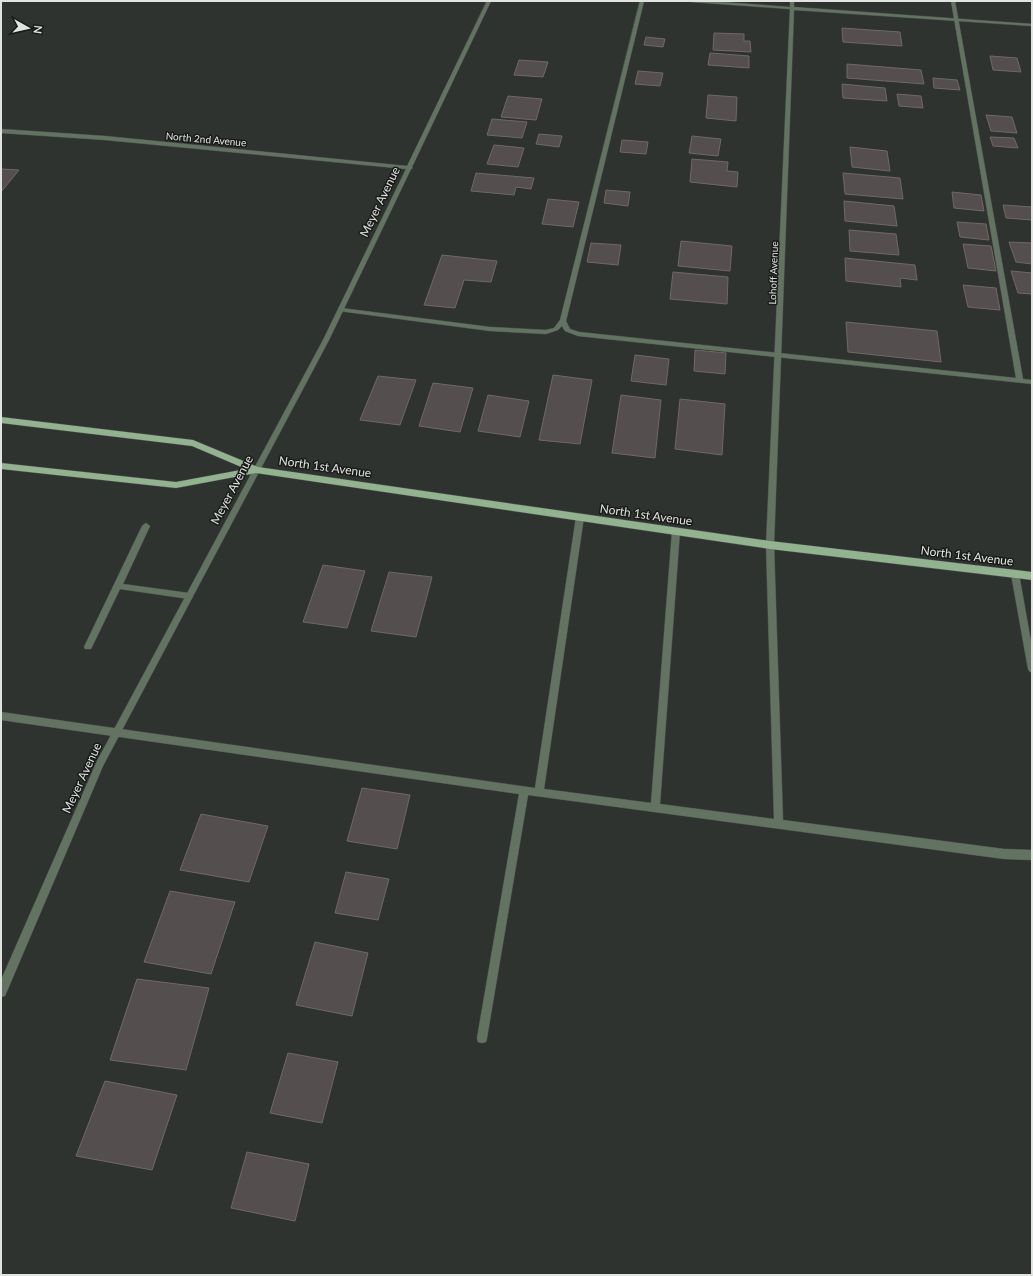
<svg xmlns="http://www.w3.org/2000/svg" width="1033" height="1276" font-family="Lato,sans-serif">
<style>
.building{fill:#554e4e;stroke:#6f6867}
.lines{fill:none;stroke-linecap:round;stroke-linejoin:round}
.service-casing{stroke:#4b4f4b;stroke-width:1}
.minor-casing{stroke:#4b4f4b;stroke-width:1}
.primary-casing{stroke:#4b4f4b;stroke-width:1}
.service{fill:#637362;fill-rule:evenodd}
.minor{fill:#637362;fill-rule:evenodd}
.primary{fill:#92b290;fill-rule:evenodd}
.labels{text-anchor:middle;stroke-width:3;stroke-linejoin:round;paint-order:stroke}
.far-street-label{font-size:10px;fill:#e1e3e0;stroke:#191b18}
.street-label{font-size:12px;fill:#e1e3e0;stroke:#191b18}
</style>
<rect width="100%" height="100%" fill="#2f332f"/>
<!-- building -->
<g class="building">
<path d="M842 28 900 32 902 46 843 42Z"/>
<path d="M714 33 744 34V41H750L751 52 713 50Z"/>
<path d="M646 37 665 39 663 47 644 45Z"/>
<path d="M710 53 749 56V68L708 65Z"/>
<path d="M990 56 1017 58 1021 72 993 70Z"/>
<path d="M519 60 548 62 543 77 514 75Z"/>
<path d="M847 64 921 70 924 84 847 78Z"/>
<path d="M638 71 663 73 660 86 635 84Z"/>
<path d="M933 78 957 80 960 90 934 88Z"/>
<path d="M842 84 885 88 887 101 843 98Z"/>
<path d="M897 94 921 96 923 108 899 106Z"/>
<path d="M708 95 737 97 736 121 706 118Z"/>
<path d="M508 96 542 99 536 120 501 117Z"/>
<path d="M986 115 1012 117 1017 133 991 131Z"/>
<path d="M492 119 527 122 522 138 487 135Z"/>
<path d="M539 134 562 136 559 147 536 144Z"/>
<path d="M692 136 721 139 718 156 689 153Z"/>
<path d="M990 137 1014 138 1018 148 993 146Z"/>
<path d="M622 140 648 142 646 154 620 152Z"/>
<path d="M494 145 524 148 518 167 487 164Z"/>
<path d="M850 147 887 151 890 171 852 167Z"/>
<path d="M692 159 728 162 727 171 738 172 737 187 690 182Z"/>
<path d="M1 169 19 170 1 192Z"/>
<path d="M476 173 534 178 531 189 516 187 514 195 471 191Z"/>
<path d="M843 173 900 178 903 199 845 194Z"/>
<path d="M606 190 630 192 628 206 604 203Z"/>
<path d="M952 192 981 195 984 211 954 208Z"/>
<path d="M548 199 579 202 573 227 542 224Z"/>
<path d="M844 201 894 206 897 226 845 221Z"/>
<path d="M1003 205 1032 207V220L1006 218Z"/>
<path d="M957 222 986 224 989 240 960 237Z"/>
<path d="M849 230 896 234 899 255 850 251Z"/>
<path d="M681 241 732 246 730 271 678 266Z"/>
<path d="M1009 242 1032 243V264L1016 262Z"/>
<path d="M591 243 621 245 618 265 587 262Z"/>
<path d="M963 244 991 246 996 271 968 268Z"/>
<path d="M442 255 497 261 491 282 464 280 455 308 424 305Z"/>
<path d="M845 258 915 265 917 280 900 278 901 287 846 281Z"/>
<path d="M1011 271 1032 273V294L1018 293Z"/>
<path d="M673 272 728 277 727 304 670 299Z"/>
<path d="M963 285 996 288 1000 310 968 307Z"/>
<path d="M846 322 937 331 941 362 848 352Z"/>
<path d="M695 350 726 353 725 374 694 371Z"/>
<path d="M635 355 669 359 666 385 631 381Z"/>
<path d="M553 375 592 380 580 444 539 440Z"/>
<path d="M378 376 416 380 400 425 360 420Z"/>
<path d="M433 383 473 388 460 432 419 426Z"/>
<path d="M488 395 529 401 520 437 478 431Z"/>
<path d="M621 395 661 400 655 458 612 453Z"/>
<path d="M680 399 725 404 722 455 675 449Z"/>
<path d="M323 565 365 571 347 628 303 622Z"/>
<path d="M389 572 432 577 416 637 371 631Z"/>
<path d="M362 788 410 795 397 849 347 841Z"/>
<path d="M201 814 268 826 249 882 180 870Z"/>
<path d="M346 872 389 879 378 920 335 913Z"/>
<path d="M170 891 235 902 211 974 144 962Z"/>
<path d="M315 942 368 953 352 1016 296 1005Z"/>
<path d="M137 979 209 988 186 1070 110 1060Z"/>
<path d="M288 1053 338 1062 322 1123 270 1113Z"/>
<path d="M105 1081 177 1095 152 1170 76 1156Z"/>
<path d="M247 1152 309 1164 295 1221 231 1208Z"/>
</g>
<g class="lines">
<defs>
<g id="service">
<path d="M640 1H644L566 321 570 329 579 332 1016 378 951 1H955L1023 379 1032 380V384L578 336 565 331 562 326 558 330 546 334 490 331 339 311 338 310 341 308 490 327 546 330 554 328 560 320Z"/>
<path d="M580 514 584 517 544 789 651 803 672 531 676 528 680 531 660 804 774 819 766 545 770 542 774 545 783 820 1004 849 1032 850V860L1004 859 528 795 487 1038 486 1042 482 1043 478 1042 477 1038 519 794 1 720V712L535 788 576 517Z"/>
<path d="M146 523 150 526 123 584 189 593 192 594 193 596 192 598 189 599 120 589 91 649H85L84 647 142 526Z"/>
<path d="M1015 571 1019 574 1032 647V673L1029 671 1028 669 1011 574Z"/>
</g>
<g id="minor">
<path d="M487 1H491L412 167 413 168 411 169 329 340 103 766 5 996 1 997V980L97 761 323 340 406 169 105 140 1 133V129L105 136 407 166Z"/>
<path d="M689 1H709L790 7V1H794V7L1032 24V26L794 10 774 545 770 548 766 545 790 9 691 2Z"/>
</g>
<path id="primary" d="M1 417 193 440 258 467 770 541 1032 572V580L770 549 256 473 176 488 1 469V463L176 482 246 469 192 446 1 423Z"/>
</defs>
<!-- service casing -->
<use href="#service" class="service-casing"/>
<!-- minor casing -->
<use href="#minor" class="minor-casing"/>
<!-- primary casing -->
<use href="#primary" class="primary-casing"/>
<!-- service -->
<use href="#service" class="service"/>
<!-- minor -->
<use href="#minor" class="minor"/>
<!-- primary -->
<use href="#primary" class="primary"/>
</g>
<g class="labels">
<!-- far-street labels -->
<g class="far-street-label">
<text transform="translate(206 139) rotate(5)" y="4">North 2nd Avenue</text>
<text transform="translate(773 273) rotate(-88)" y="4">Lohoff Avenue</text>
</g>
<!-- street labels -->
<g class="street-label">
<text transform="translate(380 202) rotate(-64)" y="4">Meyer Avenue</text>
<text transform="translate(325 467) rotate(8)" y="4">North 1st Avenue</text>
<text transform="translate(232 490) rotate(-62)" y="4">Meyer Avenue</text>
<text transform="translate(646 515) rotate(8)" y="4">North 1st Avenue</text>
<text transform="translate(967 556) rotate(7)" y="4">North 1st Avenue</text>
<text transform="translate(82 778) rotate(-65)" y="4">Meyer Avenue</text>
</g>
</g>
<!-- border -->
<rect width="1033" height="1276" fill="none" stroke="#e1e3e0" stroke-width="4"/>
<!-- north arrow -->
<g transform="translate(28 28) rotate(98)" stroke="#191b18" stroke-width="3" paint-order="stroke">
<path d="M0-3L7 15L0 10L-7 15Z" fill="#e1e3e0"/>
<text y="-6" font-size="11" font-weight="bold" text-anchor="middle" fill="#e1e3e0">N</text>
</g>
</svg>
